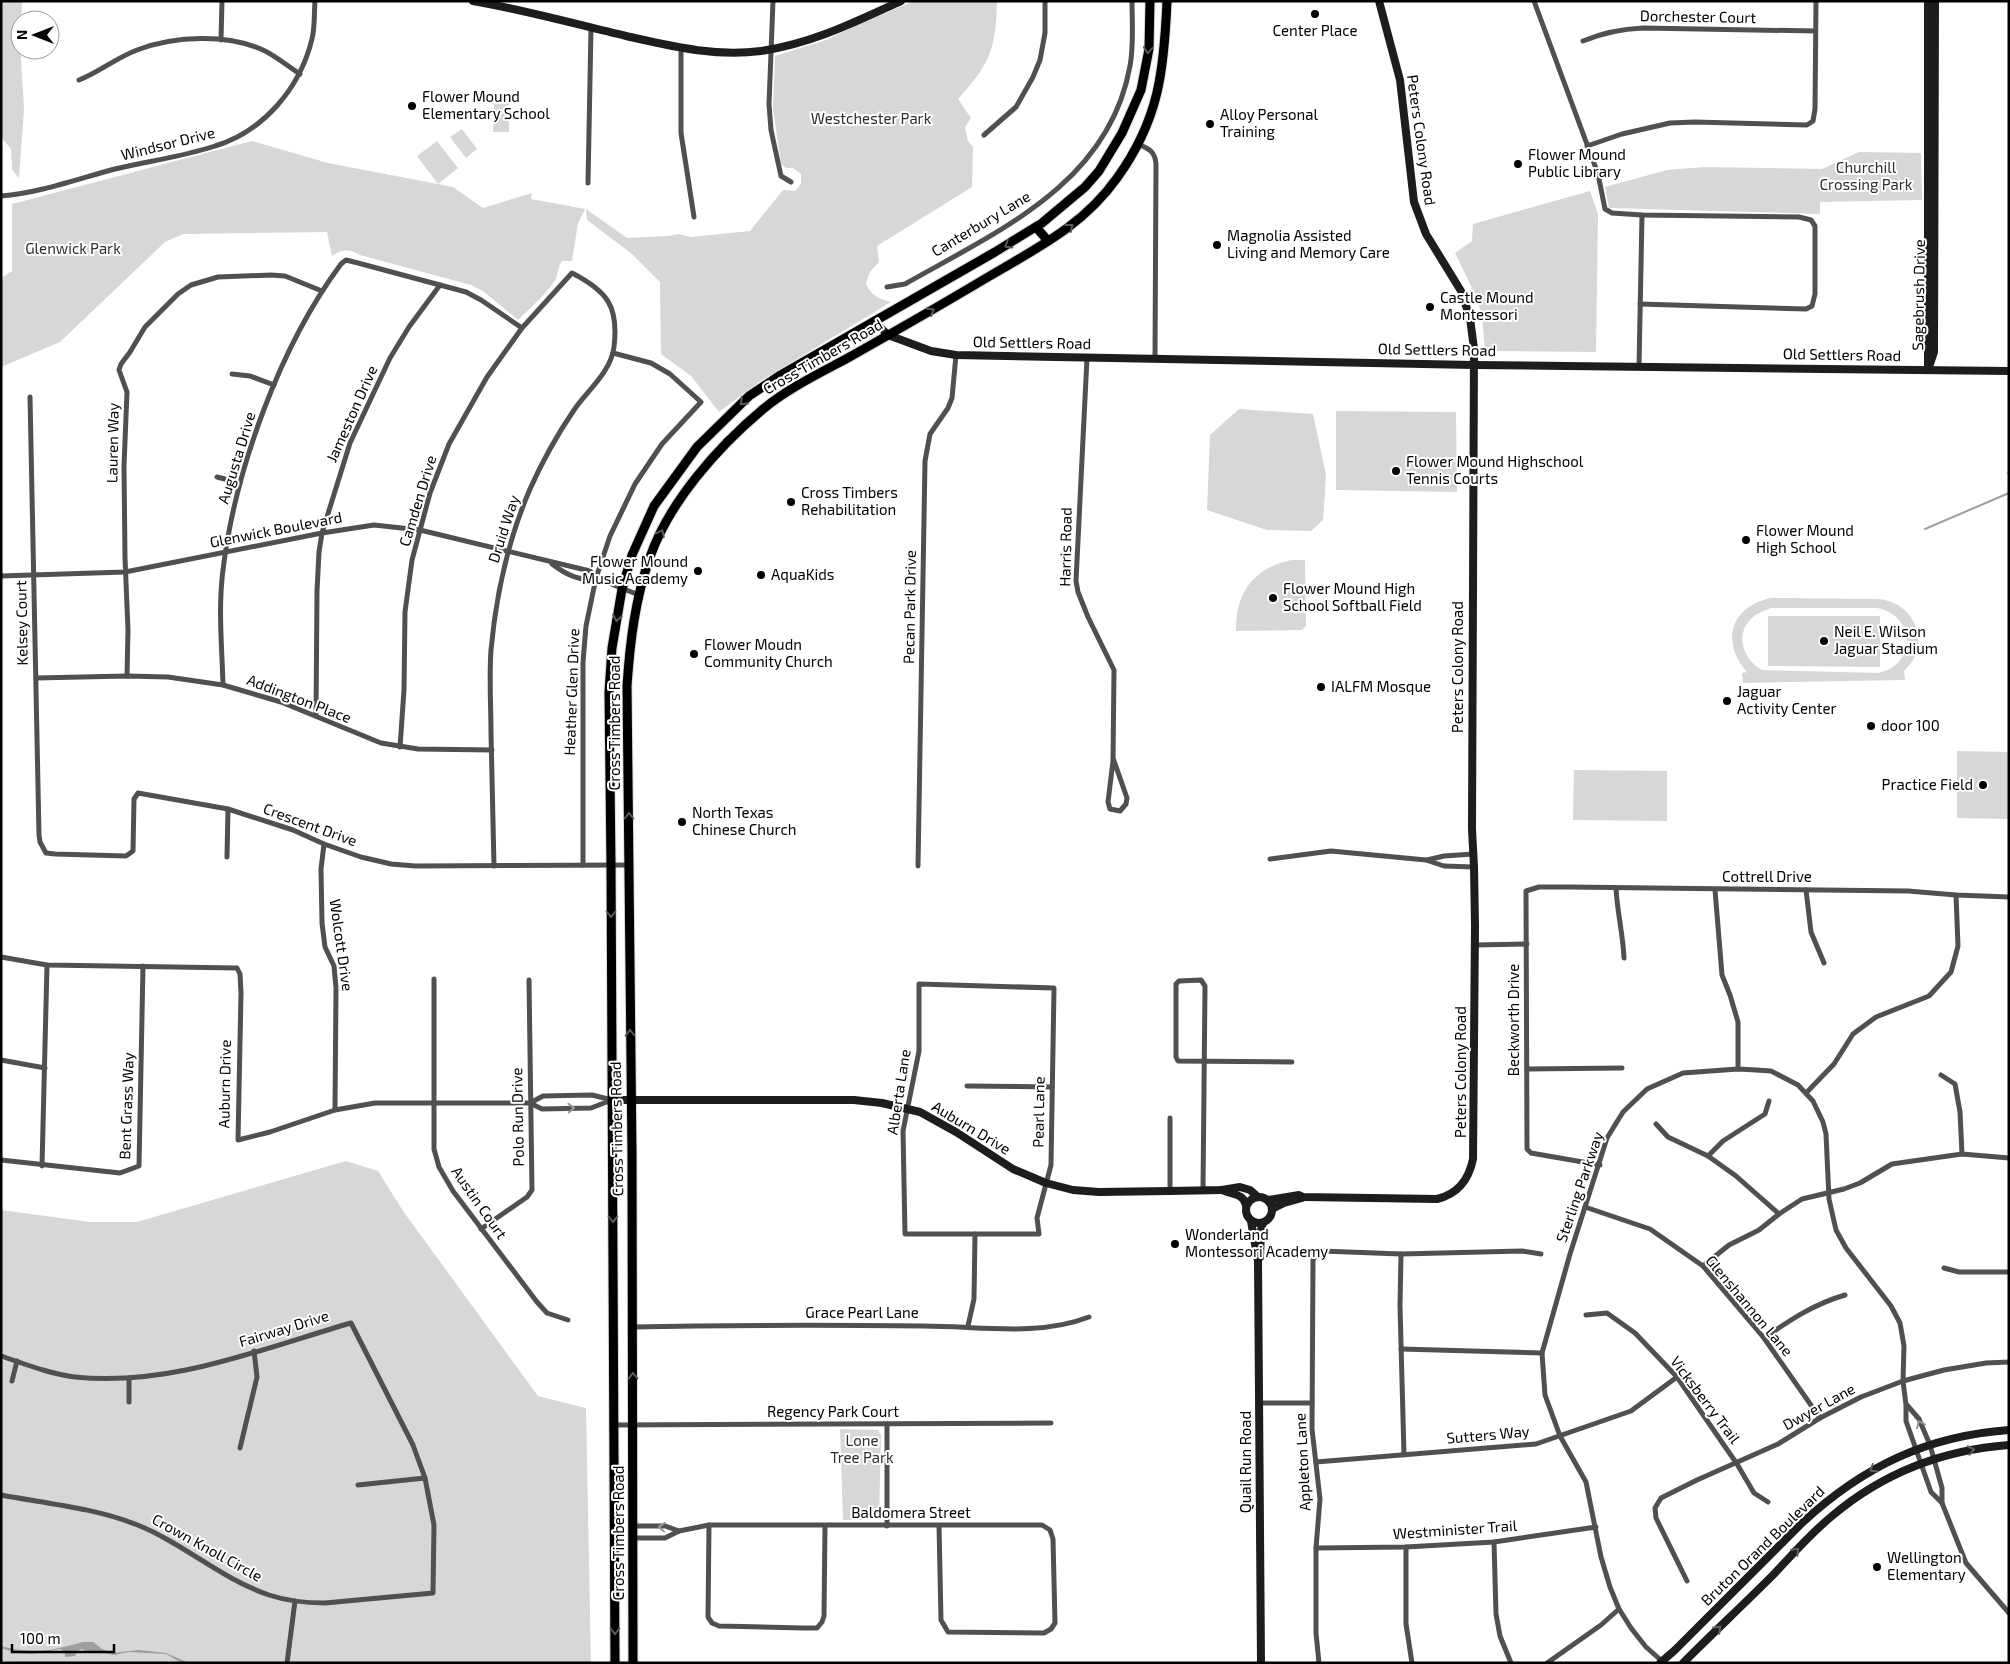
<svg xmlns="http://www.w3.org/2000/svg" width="2010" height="1664" font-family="'Exo 2',sans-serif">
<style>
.green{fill:#d7d7d7;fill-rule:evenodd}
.water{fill:#9e9e9e}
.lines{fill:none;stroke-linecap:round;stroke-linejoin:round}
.stream{stroke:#9e9e9e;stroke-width:2}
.primary-casing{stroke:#dbdbdb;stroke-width:11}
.street{stroke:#505050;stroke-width:5}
.secondary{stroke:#1d1d1d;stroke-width:8}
.primary{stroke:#000;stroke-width:9}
.oneway{stroke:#595959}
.oneway2{stroke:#969696}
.oneway3{stroke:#616161}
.poi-dot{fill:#000;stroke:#fff;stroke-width:2}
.labels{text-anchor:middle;stroke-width:4;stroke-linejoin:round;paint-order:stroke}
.street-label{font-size:15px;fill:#000;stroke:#fff}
.poi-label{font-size:15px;fill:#000;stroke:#fff;text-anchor:start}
.park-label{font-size:15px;fill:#2e2e2e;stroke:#fff}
</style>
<rect width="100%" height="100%" fill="#fff"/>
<!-- green -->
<g class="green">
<path d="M1 1H22L20 50H22L21 59 24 109 19 178 12 170 11 149 1 137Z"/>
<path d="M914 1H997C996 49 990 64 958 99L971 118 965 127 968 141 973 147 972 187 877 246 879 262 870 272 866 283C871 296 878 298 891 302L759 382 719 412 691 376 661 354 660 282 632 254 587 220 586 209 627 238 668 236 678 234 691 237 750 231 783 190 795 191 801 184V174L793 168H786L781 164 773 108 775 56 826 40 859 24Z"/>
<path d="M494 103H509V132H493Z"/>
<path d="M462 129 477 149 466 158 450 137Z"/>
<path d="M252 141 328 163 453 187 483 208 532 193 531 199 585 209 578 223 572 261H562C557 267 559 275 554 282 544 296 530 308 518 320L483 291 471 285 360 255C349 249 342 249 332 256L327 232 183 234 165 242 60 342 1 367V278L12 271V204Z"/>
<path d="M437 141 458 168 438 184 417 156Z"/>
<path d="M1859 152 1921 153 1922 200 1820 202V214L1609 208 1605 187 1667 170 1705 167 1822 169Z"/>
<path d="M1590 191 1598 214 1596 352 1485 351 1482 315 1474 292 1455 253 1472 241 1473 224Z"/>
<path d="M1239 409 1313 414 1326 475 1323 520 1311 531 1267 530 1207 510 1210 435Z"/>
<path d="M1336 411 1456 412 1457 492 1336 490Z"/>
<path d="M1292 560H1305L1306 626 1302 630 1236 631C1235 593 1254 567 1292 560Z"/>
<path d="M1771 598 1878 599C1915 602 1933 644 1904 671L1905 680 1743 683 1742 673 1747 672C1720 642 1731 606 1771 598ZM1771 608H1877C1907 614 1919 647 1893 667 1889 670 1883 671 1879 673L1762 670C1744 661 1735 636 1750 620 1755 614 1763 611 1771 608Z"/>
<path d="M1768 616H1880V667L1768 666Z"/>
<path d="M1957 751 2009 752V819L1957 818Z"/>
<path d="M1574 770 1667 771V821L1573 820Z"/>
<path d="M346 1161 378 1171 403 1211 538 1396 586 1408 591 1663H23L1 1661V1210L90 1222H137Z"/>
<path d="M840 1429 878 1430 881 1435 879 1520H843Z"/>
</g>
<!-- water -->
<path class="water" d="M83 1642H93L102 1649 112 1653 139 1650 166 1653 189 1663 180 1662 166 1654 129 1652 114 1655 95 1651H86L82 1649 77 1651 75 1656 65 1657V1652L60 1649C34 1654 28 1657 1 1648V1646C36 1655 49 1651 83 1642Z"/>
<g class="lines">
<!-- stream -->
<g class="stream">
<path d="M2008 473 2009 472"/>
<path d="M1925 529 2009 493"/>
</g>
<defs>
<g id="primary">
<path d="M1036 227 1048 241"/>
<path d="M615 1663 611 865 609 692 612 648 622 589 632 555 654 506 697 447 749 396 779 376 995 252 1042 223 1085 187 1099 171 1122 133 1141 90 1149 49 1150 1"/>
<path d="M633 1663 632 1154 627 686C630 642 635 599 650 557 669 502 718 447 762 410 787 389 818 374 846 359 894 332 941 305 988 277 1037 248 1083 226 1117 178 1159 120 1164 71 1167 1"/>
</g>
</defs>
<!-- primary casing -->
<use href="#primary" class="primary-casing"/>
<!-- street -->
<g class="street">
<path d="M773 1 769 104 771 130 781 176 791 182"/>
<path d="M1534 1 1598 174 1605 209 1612 213 1642 215 1799 217 1811 220 1815 226V294L1812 306 1806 309 1640 304"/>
<path d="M221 40 222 1"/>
<path d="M1583 41C1602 33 1621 29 1643 28L1815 31"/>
<path d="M681 49V133L694 217"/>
<path d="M79 80C99 72 116 58 137 50 174 36 228 33 265 51 277 57 289 67 300 74"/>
<path d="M984 135 1016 107 1033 77 1040 60 1045 33V1"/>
<path d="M1138 144C1149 149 1155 151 1156 164L1155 359"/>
<path d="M1587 146 1622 134 1670 123 1695 122 1807 125 1813 121 1815 109 1816 1"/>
<path d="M588 183 591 28"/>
<path d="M1 196C40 193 77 179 115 169 148 161 182 157 215 146 264 131 300 88 312 39 315 27 314 14 315 1"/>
<path d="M887 287 905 284C998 231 1109 184 1130 66 1134 45 1132 22 1132 1"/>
<path d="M1087 358 1076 581 1078 592 1088 617 1114 670 1113 761 1108 802 1110 809 1120 811 1126 804 1127 798 1113 758"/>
<path d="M1639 367 1642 215"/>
<path d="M232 374 250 376 274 385"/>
<path d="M30 397 39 835 40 842 46 853 55 854 126 856 133 851 134 799 138 793 228 809 293 830 324 844 361 857 391 864 415 866 629 865"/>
<path d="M217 477 240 483"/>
<path d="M552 564C564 573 580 583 596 578"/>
<path d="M1 576 125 572 322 533 374 525 420 530 590 571 596 578 639 595"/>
<path d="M127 676 128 630 125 558 124 466 127 392 119 370 121 364 130 352 145 327 178 294 191 285 218 277 271 275 285 276 322 291"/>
<path d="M36 678 127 676 168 677 223 685 281 702 381 743 418 749 492 750"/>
<path d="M223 685C222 647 218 608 223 570 235 470 280 346 341 264L346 260 358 263 466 292 481 300 522 328"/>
<path d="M316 716 317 591 319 552 322 533 350 443 390 358 409 327 440 285"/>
<path d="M400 747 404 690 405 612 412 560 430 493 449 444 487 377 522 328 572 273C607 291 619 306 614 347 611 372 587 391 574 410 557 435 542 462 530 489 508 540 496 595 491 650 489 678 491 706 491 733 492 778 493 822 494 866"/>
<path d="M324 844 321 869 322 923 325 947 334 966 336 988 335 1110"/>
<path d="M227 857 228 809"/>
<path d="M1270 859 1331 851 1426 860 1444 866 1474 867"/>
<path d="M1427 860 1444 856 1473 854"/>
<path d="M583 865V662L586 626 596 578 610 536 635 484 662 444 701 402 670 374 651 363 613 353"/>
<path d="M918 866 925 461 930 434 948 408 952 398 956 355"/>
<path d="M1616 888C1617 911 1623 934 1624 958"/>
<path d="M1715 890 1722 975 1730 995 1738 1022V1069"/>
<path d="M1806 890 1811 932 1824 963"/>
<path d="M1475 945 1527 944"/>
<path d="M1 957 47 965 237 968 240 974 241 993 238 1140 270 1132 335 1110 375 1103H530L542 1109 591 1108 612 1100"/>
<path d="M434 979V1149L439 1167 453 1191 537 1302 547 1313 568 1320"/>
<path d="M919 984 1054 988 1051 1165 1037 1218 1039 1234H905L903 1131 919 1051Z"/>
<path d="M1 1060 45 1068"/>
<path d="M1527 1069 1622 1068"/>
<path d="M1941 1075 1955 1084 1960 1112 1962 1154"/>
<path d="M967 1086 1052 1087"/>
<path d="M1807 1092 1834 1064 1853 1034 1876 1017 1929 996 1951 972 1958 946 1956 895"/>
<path d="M530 1103 543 1096 592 1095 612 1100"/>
<path d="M1656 1124 1668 1137 1708 1156 1736 1176 1779 1214"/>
<path d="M1708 1156 1723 1141 1765 1114 1769 1101"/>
<path d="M1 1160 120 1173 139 1166 143 966"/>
<path d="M1600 1165 1531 1153 1527 1149 1526 891 1539 887H1569L1908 891 1956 895 2009 897"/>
<path d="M42 1166 47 965"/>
<path d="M1170 1191V1118"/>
<path d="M1203 1191 1205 986 1201 980 1179 981 1176 984V1057L1178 1061 1292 1062"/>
<path d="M1585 1207 1650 1229 1703 1266 1764 1338 1820 1418"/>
<path d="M481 1229 527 1197 532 1190 529 980"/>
<path d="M1401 1254 1400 1306 1404 1455"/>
<path d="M1703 1266 1729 1245 1759 1230 1779 1214 1802 1199 1844 1189 1860 1183 1892 1164 1962 1154 2009 1158"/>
<path d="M1944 1268 1959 1272H2009"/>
<path d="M1586 1315 1607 1313 1635 1333 1677 1377 1737 1464 1754 1493 1768 1502"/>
<path d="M968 1326 974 1299 975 1234"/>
<path d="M632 1327C730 1325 827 1325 924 1326 979 1326 1037 1337 1089 1317"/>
<path d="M1764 1338C1790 1320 1814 1304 1845 1295"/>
<path d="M1401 1349 1542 1353"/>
<path d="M1 1356C25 1364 50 1374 75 1377 170 1387 261 1349 351 1323L413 1445 425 1478 434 1525 433 1593 325 1603C306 1603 287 1601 269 1595 221 1579 182 1542 135 1524 95 1508 43 1503 1 1495"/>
<path d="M12 1381 17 1361"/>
<path d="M129 1402V1378"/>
<path d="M1260 1403H1312"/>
<path d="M1907 1405 1919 1419 1930 1445 1942 1488V1503L1966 1563 2009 1613"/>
<path d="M887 1424V1526"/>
<path d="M614 1425 1051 1423"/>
<path d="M240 1448 257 1377 254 1351"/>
<path d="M1316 1462 1536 1444 1631 1411 1677 1377"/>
<path d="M358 1485 425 1478"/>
<path d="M709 1525 708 1617 712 1623 719 1626 803 1628H817L822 1622 824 1616 825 1526"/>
<path d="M679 1531 709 1525H1042L1050 1530 1053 1539 1055 1623 1051 1629 1044 1633 948 1632 941 1620 939 1525"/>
<path d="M633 1538H665L679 1531 665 1526H633"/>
<path d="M1494 1542 1496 1614 1500 1636 1511 1663"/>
<path d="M1406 1547V1624L1412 1663"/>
<path d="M1316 1548 1406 1547 1494 1542 1596 1527"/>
<path d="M1687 1581 1656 1518 1655 1508 1661 1498 1697 1480 1778 1444 1820 1418 1861 1397 1903 1381 1944 1370 1986 1363 2009 1362"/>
<path d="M1663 1662 1646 1647 1631 1628 1619 1609 1610 1587 1601 1557 1586 1482 1560 1436 1545 1395 1542 1353 1570 1254 1607 1138 1623 1112 1647 1089 1683 1073 1738 1069 1756 1070 1771 1071 1798 1085 1813 1101 1823 1122 1826 1134 1829 1199 1836 1230 1846 1248 1891 1306 1900 1323 1904 1346 1903 1381 1906 1405V1421L1931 1492 1942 1503"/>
<path d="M287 1663 295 1601"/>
<path d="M1319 1663 1316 1633V1548L1320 1499 1312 1429 1313 1260 1317 1253 1322 1251 1401 1254 1522 1251 1541 1254"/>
<path d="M1547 1663 1601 1625 1619 1609"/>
</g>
<!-- secondary -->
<g class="secondary">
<path d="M473 1C525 10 575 24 626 36 671 46 714 57 761 51 811 44 855 22 901 1"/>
<path d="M874 321 888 335 931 351 956 355 1474 365 2009 371"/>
<path d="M1928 365V1"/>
<path d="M1928 370 1934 352 1935 1"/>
<path d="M612 1100H854L882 1103 920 1112 956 1132 1013 1169 1046 1183 1073 1190 1099 1192 1170 1191 1222 1190 1240 1187 1250 1190 1258 1197"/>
<path d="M1222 1190C1232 1195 1243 1193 1246 1205"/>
<circle cx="1259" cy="1210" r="13"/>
<path d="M1268 1200 1299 1195 1303 1197 1437 1199C1458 1194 1469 1179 1473 1159L1475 926 1474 867 1472 829 1474 349 1470 318 1461 291 1426 234 1414 202 1400 80 1379 1"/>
<path d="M1272 1209 1284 1203 1302 1198"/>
<path d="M1251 1221 1258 1261 1261 1663"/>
<path d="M1260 1257 1261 1230 1263 1223"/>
<path d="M1660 1663 1675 1650 1803 1522C1863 1467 1926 1436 2009 1430"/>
<path d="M1683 1663C1713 1633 1743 1605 1773 1575 1792 1555 1810 1534 1832 1516 1883 1473 1942 1450 2009 1445"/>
</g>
<!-- primary -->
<use href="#primary" class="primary"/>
</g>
<!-- one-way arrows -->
<defs><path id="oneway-chevron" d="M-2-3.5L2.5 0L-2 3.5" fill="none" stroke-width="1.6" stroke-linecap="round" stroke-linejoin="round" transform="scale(1.25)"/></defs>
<g class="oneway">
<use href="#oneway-chevron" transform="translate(1148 50) rotate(95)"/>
<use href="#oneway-chevron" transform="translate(1070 227) rotate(-38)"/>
<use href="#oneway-chevron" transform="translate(1008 245) rotate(148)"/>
<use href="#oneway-chevron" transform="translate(931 311) rotate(-31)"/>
<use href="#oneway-chevron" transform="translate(743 402) rotate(137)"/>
<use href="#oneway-chevron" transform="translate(661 533) rotate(-64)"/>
<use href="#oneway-chevron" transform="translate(617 618) rotate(100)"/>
<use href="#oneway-chevron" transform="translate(629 816) rotate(-90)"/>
<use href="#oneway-chevron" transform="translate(611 914) rotate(90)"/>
<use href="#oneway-chevron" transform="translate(630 1033) rotate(-91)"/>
<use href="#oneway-chevron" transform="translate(613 1219) rotate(89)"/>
<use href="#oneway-chevron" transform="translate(633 1376) rotate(-91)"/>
<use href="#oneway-chevron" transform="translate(615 1631) rotate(90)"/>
</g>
<g class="oneway2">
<use href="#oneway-chevron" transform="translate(571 1108) rotate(-2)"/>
<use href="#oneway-chevron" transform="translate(1920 1424) rotate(-116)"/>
<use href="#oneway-chevron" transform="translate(662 1527) rotate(-174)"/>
</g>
<g class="oneway3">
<use href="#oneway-chevron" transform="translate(1971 1450) rotate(-12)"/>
<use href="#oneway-chevron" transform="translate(1873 1469) rotate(149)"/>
<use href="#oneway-chevron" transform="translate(1796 1551) rotate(-46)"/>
<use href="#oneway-chevron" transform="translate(1718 1629) rotate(-44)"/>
</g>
<!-- markers -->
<g class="poi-dot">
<circle cx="1315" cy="14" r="5"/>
<circle cx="412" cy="106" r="5"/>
<circle cx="1210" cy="124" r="5"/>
<circle cx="1518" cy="164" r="5"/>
<circle cx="1217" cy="245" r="5"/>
<circle cx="1430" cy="307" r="5"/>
<circle cx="1396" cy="471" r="5"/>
<circle cx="791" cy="502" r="5"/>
<circle cx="1746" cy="540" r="5"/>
<circle cx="698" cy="571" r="5"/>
<circle cx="761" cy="575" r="5"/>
<circle cx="1273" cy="598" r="5"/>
<circle cx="1824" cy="641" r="5"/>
<circle cx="694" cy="654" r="5"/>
<circle cx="1321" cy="687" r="5"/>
<circle cx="1727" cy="701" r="5"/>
<circle cx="1871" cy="726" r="5"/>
<circle cx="1983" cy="785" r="5"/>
<circle cx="682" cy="822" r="5"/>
<circle cx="1175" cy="1244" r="5"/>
<circle cx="1877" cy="1567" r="5"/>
</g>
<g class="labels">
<!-- street labels -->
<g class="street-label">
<text transform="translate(1698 17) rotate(1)" y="5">Dorchester Court</text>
<text transform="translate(1421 140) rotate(82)" y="5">Peters Colony Road</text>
<text transform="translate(168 144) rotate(-14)" y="5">Windsor Drive</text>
<text transform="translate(981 224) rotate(-31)" y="5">Canterbury Lane</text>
<text transform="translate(1919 295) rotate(-89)" y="5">Sagebrush Drive</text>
<text transform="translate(1032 343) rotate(1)" y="5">Old Settlers Road</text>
<text transform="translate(1437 350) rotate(1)" y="5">Old Settlers Road</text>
<text transform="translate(1842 355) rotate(1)" y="5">Old Settlers Road</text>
<text transform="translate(823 357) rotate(-30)" y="5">Cross Timbers Road</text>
<text transform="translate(352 414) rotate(-66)" y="5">Jameston Drive</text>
<text transform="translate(113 443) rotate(-89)" y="5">Lauren Way</text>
<text transform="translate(237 458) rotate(-73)" y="5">Augusta Drive</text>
<text transform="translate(418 501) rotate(-73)" y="5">Camden Drive</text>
<text transform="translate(504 529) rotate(-72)" y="5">Druid Way</text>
<text transform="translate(276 530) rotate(-11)" y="5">Glenwick Boulevard</text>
<text transform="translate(1066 547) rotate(-89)" y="5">Harris Road</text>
<text transform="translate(910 607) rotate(-89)" y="5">Pecan Park Drive</text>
<text transform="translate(22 623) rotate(-91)" y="5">Kelsey Court</text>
<text transform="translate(1458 667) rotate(-90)" y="5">Peters Colony Road</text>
<text transform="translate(572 692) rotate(-88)" y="5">Heather Glen Drive</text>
<text transform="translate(299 699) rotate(21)" y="5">Addington Place</text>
<text transform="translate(615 723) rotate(-90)" y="5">Cross Timbers Road</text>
<text transform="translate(310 825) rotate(20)" y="5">Crescent Drive</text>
<text x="1767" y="882">Cottrell Drive</text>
<text transform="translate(341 945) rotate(82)" y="5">Wolcott Drive</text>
<text transform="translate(1514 1020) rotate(-90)" y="5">Beckworth Drive</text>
<text transform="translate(1461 1072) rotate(-90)" y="5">Peters Colony Road</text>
<text transform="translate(225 1084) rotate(-89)" y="5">Auburn Drive</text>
<text transform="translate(899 1092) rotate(-81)" y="5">Alberta Lane</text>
<text transform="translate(127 1106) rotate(-88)" y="5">Bent Grass Way</text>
<text transform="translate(1039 1112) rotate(-89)" y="5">Pearl Lane</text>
<text transform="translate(518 1117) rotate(-91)" y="5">Polo Run Drive</text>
<text transform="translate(971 1128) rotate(31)" y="5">Auburn Drive</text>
<text transform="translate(617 1129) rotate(-91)" y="5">Cross Timbers Road</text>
<text transform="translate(1580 1187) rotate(-71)" y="5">Sterling Parkway</text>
<text transform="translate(479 1203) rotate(55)" y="5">Austin Court</text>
<text transform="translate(1749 1306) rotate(50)" y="5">Glenshannon Lane</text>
<text x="862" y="1318">Grace Pearl Lane</text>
<text transform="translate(284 1329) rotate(-17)" y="5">Fairway Drive</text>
<text transform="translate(1705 1400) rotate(53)" y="5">Vicksberry Trail</text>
<text transform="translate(1819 1407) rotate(-29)" y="5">Dwyer Lane</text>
<text x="833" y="1417">Regency Park Court</text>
<text transform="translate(1488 1435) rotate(-5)" y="5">Sutters Way</text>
<text transform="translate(1246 1462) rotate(-90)" y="5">Quail Run Road</text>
<text transform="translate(1303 1462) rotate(-93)" y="5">Appleton Lane</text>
<text x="911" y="1518">Baldomera Street</text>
<text transform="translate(1455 1530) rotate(-4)" y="5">Westminister Trail</text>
<text transform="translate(619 1533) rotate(-90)" y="5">Cross Timbers Road</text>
<text transform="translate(1763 1546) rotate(-44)" y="5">Bruton Orand Boulevard</text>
<text transform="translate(207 1548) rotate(29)" y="5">Crown Knoll Circle</text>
</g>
<!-- poi labels -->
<g class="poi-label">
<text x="1315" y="36" text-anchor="middle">Center Place</text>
<text x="422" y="102">Flower Mound<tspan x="422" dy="17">Elementary School</tspan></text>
<text x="1220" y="120">Alloy Personal<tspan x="1220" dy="17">Training</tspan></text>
<text x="1528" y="160">Flower Mound<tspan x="1528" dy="17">Public Library</tspan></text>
<text x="1227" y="241">Magnolia Assisted<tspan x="1227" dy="17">Living and Memory Care</tspan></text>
<text x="1440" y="303">Castle Mound<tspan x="1440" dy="17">Montessori</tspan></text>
<text x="1406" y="467">Flower Mound Highschool<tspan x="1406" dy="17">Tennis Courts</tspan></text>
<text x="801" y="498">Cross Timbers<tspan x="801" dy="17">Rehabilitation</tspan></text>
<text x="1756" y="536">Flower Mound<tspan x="1756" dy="17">High School</tspan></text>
<text x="688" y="567" text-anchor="end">Flower Mound<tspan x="688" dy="17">Music Academy</tspan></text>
<text x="771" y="580">AquaKids</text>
<text x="1283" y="594">Flower Mound High<tspan x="1283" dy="17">School Softball Field</tspan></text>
<text x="1834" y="637">Neil E. Wilson<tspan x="1834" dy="17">Jaguar Stadium</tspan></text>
<text x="704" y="650">Flower Moudn<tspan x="704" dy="17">Community Church</tspan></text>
<text x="1331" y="692">IALFM Mosque</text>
<text x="1737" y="697">Jaguar<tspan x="1737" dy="17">Activity Center</tspan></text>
<text x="1881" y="731">door 100</text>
<text x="1973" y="790" text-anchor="end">Practice Field</text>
<text x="692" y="818">North Texas<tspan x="692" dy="17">Chinese Church</tspan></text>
<text x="1185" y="1240">Wonderland<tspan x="1185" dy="17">Montessori Academy</tspan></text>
<text x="1887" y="1563">Wellington<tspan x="1887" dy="17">Elementary</tspan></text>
</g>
<!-- park labels -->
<g class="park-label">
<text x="871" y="124">Westchester Park</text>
<text x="1866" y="173">Churchill<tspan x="1866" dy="17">Crossing Park</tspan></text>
<text x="73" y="254">Glenwick Park</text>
<text x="862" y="1446">Lone<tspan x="862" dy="17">Tree Park</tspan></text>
</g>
</g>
<!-- border -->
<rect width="2010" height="1664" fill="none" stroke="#000000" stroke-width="5"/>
<!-- north arrow -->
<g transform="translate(35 35) rotate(270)"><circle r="24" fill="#ffffff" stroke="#999999"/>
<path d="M0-4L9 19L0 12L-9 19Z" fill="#000000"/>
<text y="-8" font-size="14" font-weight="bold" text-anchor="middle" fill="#000000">N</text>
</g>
<!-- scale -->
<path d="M12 1644v8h102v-8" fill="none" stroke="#000000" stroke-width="2.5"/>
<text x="20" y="1644" font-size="15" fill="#000000" stroke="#ffffff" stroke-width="4" paint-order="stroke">100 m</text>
</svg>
